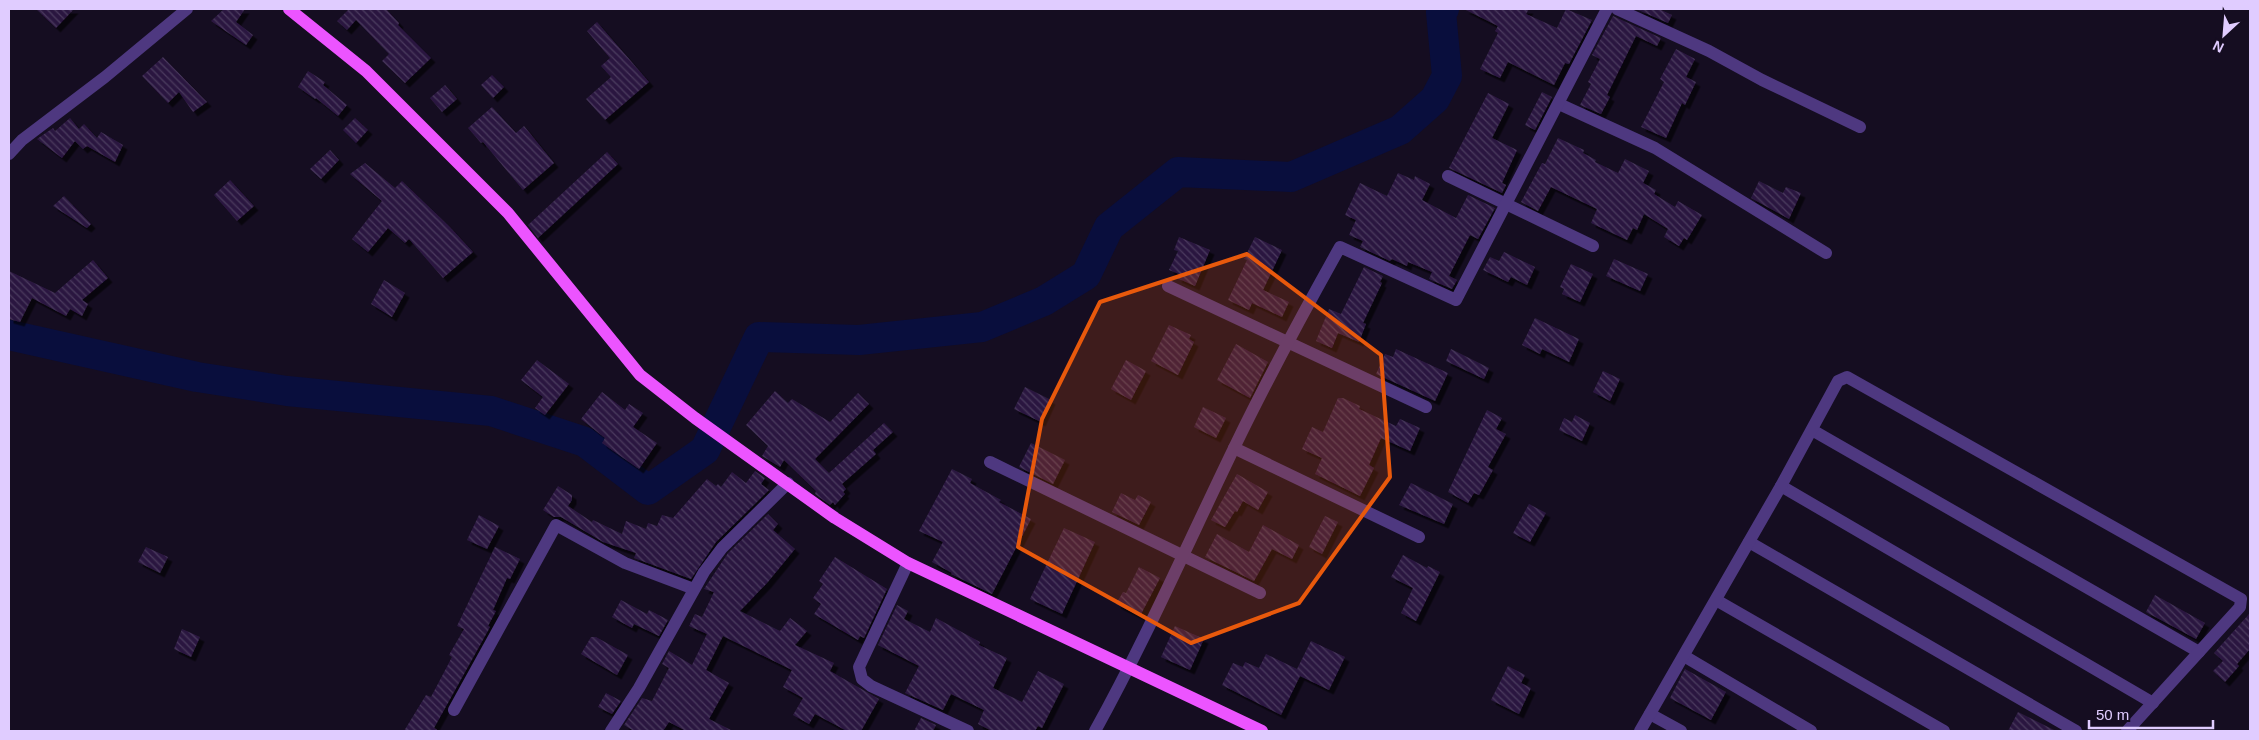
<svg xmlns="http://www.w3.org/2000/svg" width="2259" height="740" font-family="Helvetica,sans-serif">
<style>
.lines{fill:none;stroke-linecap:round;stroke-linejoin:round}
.river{stroke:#090e3d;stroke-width:30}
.building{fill:url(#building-back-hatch);filter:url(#shadow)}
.minor{stroke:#4e3880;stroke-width:12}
.major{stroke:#ec54ff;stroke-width:12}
.marked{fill:#e8590c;fill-opacity:0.2;stroke:#e8590c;stroke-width:4;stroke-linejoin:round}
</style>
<defs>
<pattern id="building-back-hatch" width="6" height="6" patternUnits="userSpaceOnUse" patternTransform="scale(1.25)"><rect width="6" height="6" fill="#2c1941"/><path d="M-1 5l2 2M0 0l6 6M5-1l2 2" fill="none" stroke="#4a395e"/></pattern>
<filter id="shadow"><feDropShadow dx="4.5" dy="4.5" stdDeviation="0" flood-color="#0009"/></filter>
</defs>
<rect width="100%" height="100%" fill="#150d21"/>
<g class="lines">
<!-- river -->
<path class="river" d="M9 335 197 377 287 391 491 411 585 442 648 490 705 450 759 337 859 340 982 327 1044 301 1086 275 1109 227 1178 172 1291 177 1400 130 1435 99 1447 76 1441 12 1444 9"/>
</g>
<!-- building -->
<g class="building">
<path d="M36 9H74L56 28Z"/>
<path d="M224 9H245L236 22 253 35 246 45 211 21Z"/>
<path d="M346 9H386L399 23 398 25 431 58 405 83 382 61 389 54 356 20 347 30 337 21 348 10Z"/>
<path d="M1464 9H1529L1526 14 1557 28 1566 9 1592 20 1569 64 1565 63 1554 85 1508 62 1500 78 1480 69 1498 33 1495 31 1498 26Z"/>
<path d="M1636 9H1659L1672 15 1668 23Z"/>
<path d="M1613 16 1661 38 1657 46 1636 36 1607 95 1610 97 1601 114 1580 105 1591 84 1588 82 1600 59 1592 55Z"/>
<path d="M597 22 649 82 605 120 586 99 611 77 601 66 610 58 587 31Z"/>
<path d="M1676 49 1695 59 1686 77 1696 82 1685 105 1682 103 1666 138 1641 127 1664 82 1660 79Z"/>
<path d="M163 57 199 94 207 102 193 112 179 92 168 103 142 76Z"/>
<path d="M308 71 325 82 323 85 347 105 338 116 316 98 315 99 298 87Z"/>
<path d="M492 75 504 87 493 98 481 85Z"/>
<path d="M445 85 457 99 442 112 430 98Z"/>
<path d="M1542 92 1552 97 1535 130 1525 125Z"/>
<path d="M1488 93 1509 104 1492 138 1517 150 1502 183 1506 185 1502 193 1449 168Z"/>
<path d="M492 107 516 133 524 126 554 163 523 190 483 142 481 143 468 128Z"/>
<path d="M70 118 79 129 84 124 97 138 101 132 123 145 115 162 87 146 83 149 75 141 62 158 37 139 53 128 55 131Z"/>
<path d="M355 118 368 130 356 143 343 130Z"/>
<path d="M1558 138 1584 150 1583 153 1596 160 1595 162 1618 173 1625 159 1649 171 1643 183 1656 190 1654 194 1675 207 1678 201 1702 215 1687 240 1684 238 1679 246 1664 237 1668 229 1644 214 1637 230 1633 228 1627 240 1591 223 1597 209 1551 187 1538 211 1521 202 1542 163 1545 164Z"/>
<path d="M330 150 339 160 321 179 310 169Z"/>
<path d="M607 152 618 164 538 238 528 225Z"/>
<path d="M365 163 395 188 402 181 449 226 473 252 443 278 409 239 405 243 388 228 368 252 352 239 382 201 350 174Z"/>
<path d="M1398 173 1414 180 1415 176 1430 184 1422 200 1456 218 1468 195 1495 208 1478 239 1470 235 1449 276 1457 280 1452 289 1429 279 1432 272 1408 262 1407 266 1392 259 1390 261 1360 247 1363 241 1349 235 1356 220 1345 215 1360 183 1387 196Z"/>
<path d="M230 180 254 206 237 221 214 195Z"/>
<path d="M1759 181 1783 193 1786 187 1801 193 1789 219 1751 198Z"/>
<path d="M64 196 91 224 87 228 53 206Z"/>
<path d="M1179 237 1210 250 1195 286 1177 278 1179 274 1169 270 1178 251 1174 250Z"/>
<path d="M1255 237 1282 250 1263 290 1289 302 1282 317 1252 303 1249 310 1228 300 1247 260 1244 259Z"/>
<path d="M1504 252 1535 267 1527 285 1511 277 1508 282 1483 270 1490 257 1499 261Z"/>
<path d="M1614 259 1648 274 1640 291 1606 276Z"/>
<path d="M93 260 108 278 82 300 88 304 82 316 70 309 66 316 32 298 20 322 9 319V271L55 293Z"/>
<path d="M1571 264 1593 274 1580 302 1562 294 1564 289 1560 287Z"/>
<path d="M1364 267 1383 276 1380 282 1382 283 1363 323 1366 324 1359 342 1338 333 1332 348 1316 341 1329 309 1341 314Z"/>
<path d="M384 280 405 293 392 317 371 304Z"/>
<path d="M1535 318 1579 339 1569 362 1542 349 1540 354 1522 345Z"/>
<path d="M1169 325 1191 335 1189 339 1194 342 1178 375 1151 361Z"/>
<path d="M1236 344 1268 362 1250 398 1217 380Z"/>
<path d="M1396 349 1448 373 1435 401 1376 374 1385 354 1393 357Z"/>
<path d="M1451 349 1489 368 1484 379 1446 361Z"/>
<path d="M537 360 569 384 545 415 535 408 543 397 521 380Z"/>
<path d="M1126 360 1146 371 1131 400 1111 389Z"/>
<path d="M1603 371 1620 379 1610 401 1593 392Z"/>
<path d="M1025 387 1051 400 1041 422 1014 409Z"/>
<path d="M775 391 788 403 792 399 830 422 858 393 869 404 815 459 829 473 884 423 893 432 873 450 876 454 842 484 846 489 843 492 845 494 835 505 833 502 830 505 815 494 816 491 784 460 780 467 762 456 768 446 746 425Z"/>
<path d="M602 392 625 410 629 404 643 413 633 427 657 443 639 469 602 443 605 438 581 419Z"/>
<path d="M1338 398H1343L1360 406 1359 409 1396 426 1400 419 1420 428 1410 451 1381 438 1369 465 1374 468 1360 496 1315 474 1322 458 1302 449 1312 427 1323 432Z"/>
<path d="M1203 407 1226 418 1216 438 1194 427Z"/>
<path d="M1487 410 1502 418 1496 429 1506 434 1488 467 1493 470 1479 495 1474 493 1468 503 1448 492Z"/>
<path d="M1575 415 1590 423 1582 441 1559 430 1564 418 1572 422Z"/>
<path d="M1031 443 1065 460 1053 484 1019 467Z"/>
<path d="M952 469 972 479 970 483 1001 500 999 502 1031 519 992 594 951 574 952 573 932 562 943 542 919 531Z"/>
<path d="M755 471 765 478 761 484 769 490 716 542 691 579 634 558 636 553 603 542 561 517H554L543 510 558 486 572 495V500L568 506 592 522 593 520 622 534 626 521 646 529 648 523 657 526 662 515 673 518 707 479 716 486 718 484 721 487 732 472 746 483Z"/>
<path d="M1237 474 1268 492 1258 510 1243 501 1237 512 1235 511 1225 527 1211 520Z"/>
<path d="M1411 483 1453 504 1444 524 1399 505Z"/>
<path d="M1121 493 1135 500 1138 495 1151 502 1139 525 1112 512Z"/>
<path d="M1529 504 1546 513 1530 542 1513 533Z"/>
<path d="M768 514 778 524 773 530 795 549 767 583 740 611 780 631 790 618 807 631 795 645 834 663 830 671 879 699 861 731H847L815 714 809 724 793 715 803 698 783 687 792 670 723 636 706 670 729 683 709 719 733 731H686L669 722 663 731H634L624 725 642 698 652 701 669 668 662 664 669 651 692 665 707 634 689 626 695 614 702 617 714 592 704 589 728 553Z"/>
<path d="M479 515 499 526 487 549 467 540Z"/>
<path d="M1325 516 1338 522 1322 554 1309 547Z"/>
<path d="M1263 525 1299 545 1292 559 1272 549 1254 581 1205 557 1217 534 1249 552Z"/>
<path d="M1064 528 1095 542 1062 614 1030 599Z"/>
<path d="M146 547 168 557 160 573 138 562Z"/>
<path d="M495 547 520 559 510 579 507 578 493 610 496 611 488 626 490 627 434 728 439 731H404L426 695 431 697 452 657 449 655 464 629 457 626Z"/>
<path d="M1403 555 1427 568 1428 566 1440 572 1416 621 1401 613 1413 588 1391 577Z"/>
<path d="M835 557 887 589 864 638 860 636 858 640 814 614 821 604 813 598 823 584 819 581Z"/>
<path d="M1139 567 1160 578 1140 616 1116 604 1123 592 1126 593Z"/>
<path d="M2155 595 2205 623 2196 639 2146 612Z"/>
<path d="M621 600 647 614 649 610 668 620 659 636 634 624 632 628 612 617Z"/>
<path d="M897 605 908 611 904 619 930 632 936 618 980 642 979 645 1007 658 993 688 1022 702 1038 671 1064 684 1042 728 1038 726 1035 731H992L978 724 984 710 951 694 943 710 905 693 919 666 878 645Z"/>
<path d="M2250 613V649L2237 664 2239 666 2225 682 2213 671 2223 661 2214 653Z"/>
<path d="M1175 626 1204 639 1190 670 1161 657Z"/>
<path d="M182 629 200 637 191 657 174 649Z"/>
<path d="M591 637H596L628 655 617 675 581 654Z"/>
<path d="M1311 641 1345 657 1329 690 1300 676 1281 715 1222 685 1233 663 1243 667 1245 662 1259 668 1266 654 1297 669Z"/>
<path d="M1508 666 1525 675 1521 683 1531 688 1519 714 1491 700Z"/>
<path d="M1685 669 1726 692 1711 720 1670 698Z"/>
<path d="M606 693 621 701 612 714 598 707Z"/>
<path d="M2018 712 2056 731H2008Z"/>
<path d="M921 718 936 725 933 731H914Z"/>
</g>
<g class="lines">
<!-- minor -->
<g class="minor">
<path d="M1617 9 1709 51 1762 80 1860 127"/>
<path d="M1559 104 1655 148 1826 253"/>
<path d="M9 154 22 140 105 77 187 9"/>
<path d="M1448 176 1593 246"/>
<path d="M1168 286 1426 407"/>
<path d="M1812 430 2199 652"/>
<path d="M1234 448 1419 537"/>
<path d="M990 462 1260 593"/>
<path d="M1781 486 2153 703"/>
<path d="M1749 542 2076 731"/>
<path d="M908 563 859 667 862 679 871 686 968 731"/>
<path d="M1716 600 1944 731"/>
<path d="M1684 656 1811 731"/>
<path d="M454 710 556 525 625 563 694 589"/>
<path d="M1650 714 1681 731"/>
<path d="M611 731 639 688 704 572 722 548 788 483"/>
<path d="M1095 731C1146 639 1188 543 1234 448 1267 380 1303 313 1340 247L1456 300 1607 9"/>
<path d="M1640 731 1781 486 1838 381 1847 377 2241 599 2240 607 2127 731"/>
</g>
<!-- major -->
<path class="major" d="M289 9 366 71 508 213 640 375 695 418 835 518 908 563 1262 731"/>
</g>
<!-- marked area -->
<path class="marked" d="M1247 254 1381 355 1390 477 1299 603 1191 643 1018 547 1042 419 1100 302Z"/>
<!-- border -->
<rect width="2259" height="740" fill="none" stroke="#e0ccff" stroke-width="20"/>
<!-- north arrow -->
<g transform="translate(2224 35) rotate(206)" stroke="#150d21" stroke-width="4" paint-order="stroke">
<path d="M0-4L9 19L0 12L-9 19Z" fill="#e0ccff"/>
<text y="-8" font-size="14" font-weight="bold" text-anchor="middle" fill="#e0ccff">N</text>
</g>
<!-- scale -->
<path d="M2089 720v8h124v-8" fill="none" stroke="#e0ccff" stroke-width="2.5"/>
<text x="2096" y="720" font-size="15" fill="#e0ccff" stroke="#150d21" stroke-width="4" paint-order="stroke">50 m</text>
</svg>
